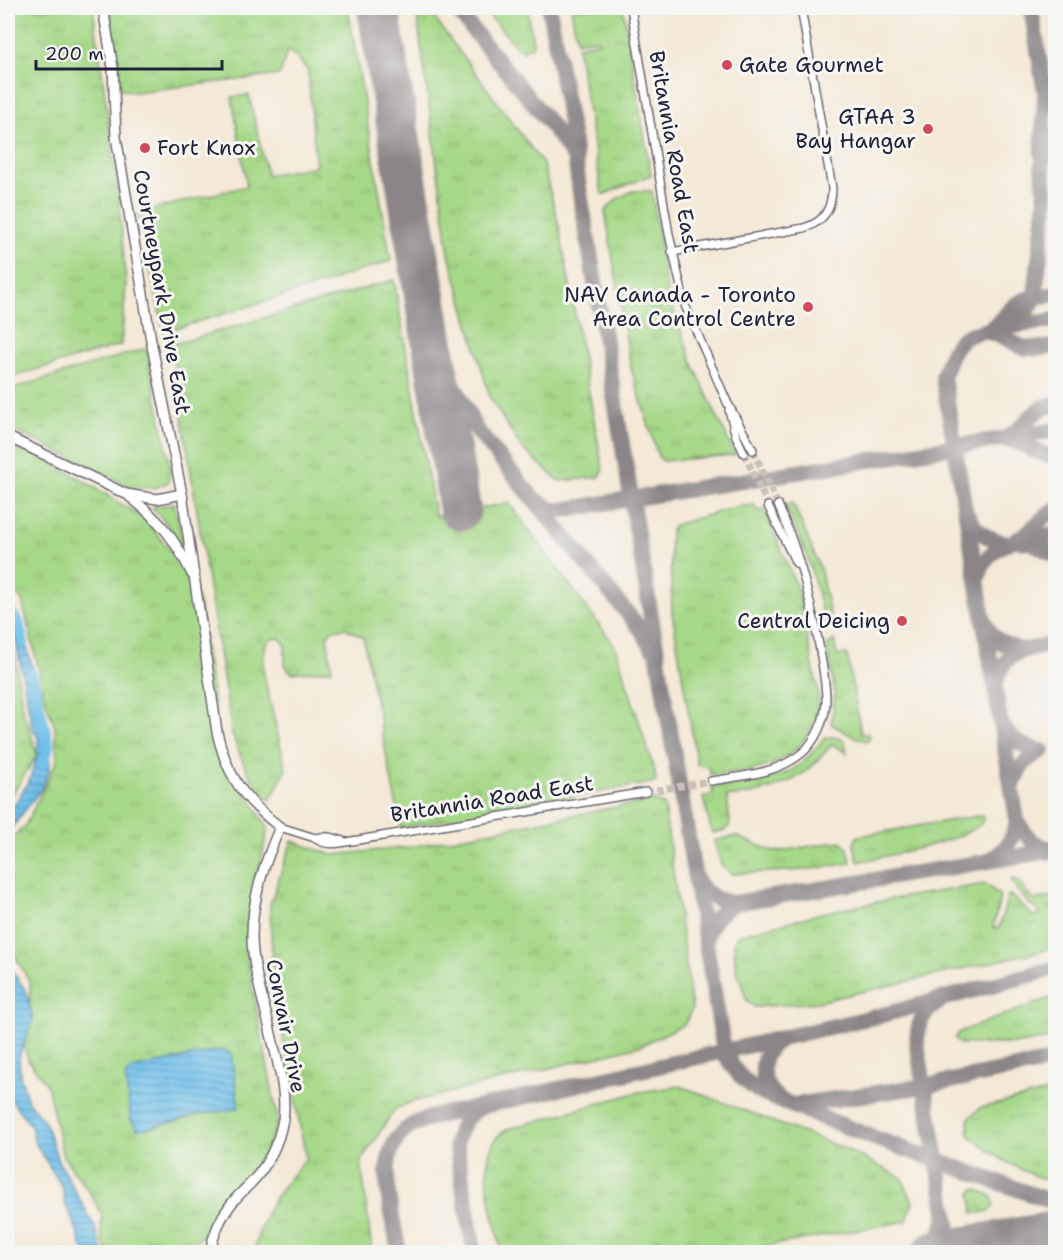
<svg xmlns="http://www.w3.org/2000/svg" width="1063" height="1260" font-family="'Shantell Sans',sans-serif">
<style>
.grass{fill:url(#grass-tufts);stroke:#647d61;stroke-width:1.5}
.water{fill:url(#water-rules);stroke:#487192;stroke-width:1.5}
.lines{fill:none;stroke-linecap:round;stroke-linejoin:round}
.river{stroke:#6fc0ea;stroke-width:10}
.taxiway{stroke:#8b8588;stroke-width:16}
.runway{stroke:#8b8588;stroke-width:42}
.minor-tunnel{stroke:#cac0b7;stroke-width:7;stroke-dasharray:7 3.5;stroke-linecap:butt}
.minor-casing{stroke:#6c6771;stroke-width:10}
.tertiary-casing{stroke:#6c6771;stroke-width:12}
.minor{stroke:#fff;stroke-width:7}
.tertiary{stroke:#fff;stroke-width:9}
.poi-dot{fill:#d1495b;stroke:#f6f6f2;stroke-width:2}
.labels{text-anchor:middle;stroke-width:6;stroke-linejoin:round;paint-order:stroke}
.poi-label{font-size:21px;fill:#22223b;stroke:#f6f6f2;text-anchor:end}
.street-label{font-size:21px;fill:#22223b;stroke:#f6f6f2}
</style>
<defs>
<pattern id="grass-tufts" width="24" height="20" patternUnits="userSpaceOnUse" patternTransform="scale(1.5)"><rect width="24" height="20" fill="#a5d887"/><path d="M3 7l-1-3M5 7V3M7 7l1-3M15 17l-1-3M17 17v-4M19 17l1-3" fill="none" stroke="#8eb975"/></pattern>
<pattern id="water-rules" width="6" height="5" patternUnits="userSpaceOnUse" patternTransform="scale(1.5)"><rect width="6" height="5" fill="#6fc0ea"/><path d="M0 2.5h6" fill="none" stroke="#5b9cbf"/></pattern>
</defs>
<rect width="100%" height="100%" fill="#f6f6f2"/>
<filter id="ink" filterUnits="userSpaceOnUse"><feTurbulence type="fractalNoise" baseFrequency=".0167" numOctaves="2"/><feDisplacementMap in="SourceGraphic" scale="12" xChannelSelector="R" yChannelSelector="G"/><feConvolveMatrix kernelMatrix="1 2 1 2 8 2 1 2 1" color-interpolation-filters="sRGB"/></filter>
<filter id="wash" filterUnits="userSpaceOnUse"><feTurbulence type="fractalNoise" baseFrequency=".008" numOctaves="4" result="noise"/><feDisplacementMap in="SourceGraphic" scale="24" xChannelSelector="R" yChannelSelector="G"/><feGaussianBlur stdDeviation="1.35" result="paint"/><feColorMatrix in="noise" values="0 0 0 0 0 0 0 0 0 0 0 0 0 0 0 0 0 1.4 0 .05"/><feComposite in="paint" operator="in"/></filter>
<g filter="url(#wash)">
<rect width="100%" height="100%" fill="#f4e8d6"/>
<!-- grass -->
<g class="grass">
<path d="M8 8H93L119 197 126 286 121 345 8 378Z"/>
<path d="M110 8H348L391 261 337 278V280L164 332 138 213 247 186 232 97 249 95 267 175 316 166 308 71 295 55 287 51 280 75 134 92 121 89Z"/>
<path d="M416 8H427L543 164 559 226 603 470 600 477 560 481 556 479 521 447 490 398 449 254Z"/>
<path d="M483 8H527L533 43 531 47 522 51 518 49Z"/>
<path d="M571 8H623L651 175 605 194H602L577 46 599 42 598 39 577 42Z"/>
<path d="M632 191H652L667 292 693 364 735 455 663 461 658 456 631 368 605 211 617 199Z"/>
<path d="M394 280 435 516 509 503 615 646 655 772 656 782 401 828 363 637 345 628 332 630 327 636 332 670 291 673 285 665V644L279 638 271 639 265 646 263 671 286 770 270 800C250 783 241 759 232 734L171 345Z"/>
<path d="M144 349 147 352 171 470 168 482 154 488H133L24 435 8 430V390Z"/>
<path d="M8 447 37 455 81 479 145 519 184 568 199 603 221 752 268 828 250 912 246 954 278 1121 263 1156 221 1209 212 1227 186 1250 169 1252H137L124 1249 108 1250 103 1244 101 1231 102 1215 90 1193 63 1156 47 1085 28 1060 24 1044 29 1022 30 983 14 954 8 900V842L25 826 57 761 55 727 43 693 39 670 22 600 8 586Z"/>
<path d="M174 503 185 551 166 523 152 507Z"/>
<path d="M793 503 820 568 833 629 826 627 824 624C816 578 804 546 785 505Z"/>
<path d="M754 505 757 510 763 511 764 509 798 590 816 682H817C824 722 801 757 761 768 745 772 727 773 710 775L709 768 697 764 672 613 670 533 674 525 678 524 735 507Z"/>
<path d="M8 640 15 657 23 714 28 724 37 755 8 801Z"/>
<path d="M834 640 837 656 847 654 861 734H869L870 738 867 741 852 736 831 724 835 694 827 646Z"/>
<path d="M829 737 839 738 845 742 847 753 832 744C824 753 816 764 806 771 790 785 747 798 727 796L730 825 725 830 712 833 703 797 713 794 712 787C738 782 778 782 799 765 809 757 816 747 825 738Z"/>
<path d="M652 800 664 805 692 1009 685 1024 640 1046 411 1102 395 1109 361 1161 372 1252H254C262 1211 279 1190 306 1158L273 984 270 904 292 841 333 855 410 847Z"/>
<path d="M982 815 984 820C973 840 882 857 858 862L854 845 856 838 859 836Z"/>
<path d="M736 836 775 852 841 841 848 849 851 863 804 870 731 874 721 864 714 841Z"/>
<path d="M1016 879 1033 900 1055 896V948L818 1002 755 1007 747 1001 736 969 734 944 738 935 822 913 892 899 985 884 997 893 1000 897 993 928H999L1008 896 1010 895 1033 916 1039 915V912C1027 903 1018 893 1011 880Z"/>
<path d="M1055 996V1038L1019 1044H959L955 1038 959 1032Z"/>
<path d="M680 1086 848 1150 902 1178 913 1202 907 1221 734 1252H504L501 1250C495 1221 476 1164 497 1137 499 1134 505 1131 508 1129L639 1092Z"/>
<path d="M1055 1090V1183C1023 1173 995 1158 969 1135L968 1119 980 1108Z"/>
<path d="M975 1189 992 1196 994 1206C989 1213 982 1213 973 1213L971 1193Z"/>
</g>
<!-- water -->
<g class="water">
<path d="M8 601 23 635 32 666 37 707 48 737 50 769 41 789 8 833V815L30 779 37 755 38 738 32 727 16 641 8 624Z"/>
<path d="M8 965 26 991 33 1020 19 1057 20 1075 28 1102 45 1122 58 1160 95 1227 101 1248 107 1252H86L82 1247 75 1225 64 1202 63 1188 35 1143 31 1126 8 1096Z"/>
<path d="M224 1049 231 1054 239 1108C227 1111 214 1112 202 1114 180 1119 159 1128 137 1129L131 1120 125 1075 132 1069Z"/>
</g>
<g class="lines">
<!-- river -->
<g class="river">
<path d="M8 607 19 623 24 644"/>
<path d="M32 674 49 745 45 761"/>
</g>
<!-- taxiway -->
<g class="taxiway">
<path d="M455 8 550 124 574 157"/>
<path d="M549 8 572 135 580 193 724 1051C733 1071 745 1083 763 1094L877 1139 1056 1203"/>
<path d="M1031 8 1045 93 1042 155"/>
<path d="M430 323 448 373 476 429 642 631 652 648"/>
<path d="M1009 326C1023 320 1031 309 1035 295L1046 200 1042 165 1045 153 1056 140"/>
<path d="M990 329C1000 322 1006 313 1014 306 1026 296 1042 296 1056 294"/>
<path d="M987 332C1001 333 1010 342 1022 347 1033 350 1045 348 1056 346"/>
<path d="M1005 438C1027 428 1028 409 1056 404"/>
<path d="M1005 439C1024 441 1036 456 1056 456"/>
<path d="M533 498 552 510H562L1056 430"/>
<path d="M968 516C977 534 989 539 1008 543 989 551 983 562 977 581"/>
<path d="M1016 540C1032 533 1040 517 1056 509"/>
<path d="M1021 540 1056 534"/>
<path d="M1020 541 1033 543 1056 556"/>
<path d="M985 623C992 641 1006 646 1024 650 1006 657 999 667 995 686"/>
<path d="M1024 650 1056 644"/>
<path d="M1002 724C1011 742 1024 747 1042 751 1024 759 1017 770 1012 789"/>
<path d="M1017 820C1025 836 1035 847 1054 849"/>
<path d="M985 862C1005 853 1013 841 1017 820L943 377C948 363 951 349 962 339 974 329 1037 323 1056 320"/>
<path d="M695 878C704 895 717 901 735 903"/>
<path d="M706 940C709 922 719 912 735 903L1056 850"/>
<path d="M939 1002C922 1012 917 1025 917 1044L953 1252"/>
<path d="M782 1039C750 1055 761 1099 794 1105L925 1086 1056 1060"/>
<path d="M399 1252C393 1215 370 1151 411 1126 429 1115 463 1111 484 1106L882 1015 1056 968"/>
<path d="M474 1252 456 1144C459 1128 465 1116 480 1108"/>
<path d="M923 1252C936 1244 944 1233 945 1217"/>
</g>
<!-- runway -->
<g class="runway">
<path d="M378 8 460 510"/>
<path d="M934 1252 1056 1232"/>
</g>
</g>
</g>
<g filter="url(#ink)">
<g class="lines">
<!-- minor-tunnel -->
<g class="minor-tunnel">
<path d="M753 450 778 505"/>
<path d="M744 453 768 506"/>
<path d="M646 792 711 781"/>
</g>
<defs>
<g id="minor">
<path d="M631 8 669 234 685 305 727 402 753 450"/>
<path d="M672 252 804 228C824 222 832 209 832 188L801 8"/>
<path d="M729 410 736 436 744 453"/>
<path d="M768 506 796 563"/>
<path d="M711 781C742 776 777 774 802 753 816 741 826 718 826 700 826 682 822 663 819 645 810 597 798 549 778 505"/>
<path d="M280 827 315 838C327 848 344 842 358 840L646 792"/>
<path d="M315 838C325 835 334 837 343 841"/>
</g>
<g id="tertiary">
<path d="M103 8 113 68 116 137 152 346 182 494 217 732C227 776 244 800 280 827 265 862 252 897 252 936 252 968 264 1002 271 1034 277 1061 287 1091 283 1119 279 1143 267 1166 251 1183 243 1191 235 1198 229 1207 219 1220 213 1237 210 1252"/>
<path d="M8 437 126 494 157 499 182 494"/>
<path d="M130 497C162 522 174 538 192 574"/>
</g>
</defs>
<!-- minor casing -->
<use href="#minor" class="minor-casing"/>
<!-- tertiary casing -->
<use href="#tertiary" class="tertiary-casing"/>
<!-- minor -->
<use href="#minor" class="minor"/>
<!-- tertiary -->
<use href="#tertiary" class="tertiary"/>
</g>
</g>
<!-- markers -->
<g class="poi-dot">
<circle cx="727" cy="65" r="6"/>
<circle cx="928" cy="129" r="6"/>
<circle cx="145" cy="148" r="6"/>
<circle cx="808" cy="307" r="6"/>
<circle cx="902" cy="621" r="6"/>
</g>
<g class="labels">
<!-- poi labels -->
<g class="poi-label">
<text x="739" y="72" text-anchor="start">Gate Gourmet</text>
<text x="916" y="124">GTAA 3<tspan x="916" dy="24">Bay Hangar</tspan></text>
<text x="157" y="155" text-anchor="start">Fort Knox</text>
<text x="796" y="302">NAV Canada - Toronto<tspan x="796" dy="24">Area Control Centre</tspan></text>
<text x="890" y="628">Central Deicing</text>
</g>
<!-- street labels -->
<g class="street-label">
<text transform="translate(674 152) rotate(80)" y="7">Britannia Road East</text>
<text transform="translate(162 292) rotate(80)" y="7">Courtneypark Drive East</text>
<text transform="translate(492 799) rotate(-9)" y="7">Britannia Road East</text>
<text transform="translate(286 1026) rotate(79)" y="7">Convair Drive</text>
</g>
</g>
<!-- margin -->
<rect width="1063" height="1260" fill="none" stroke="#f6f6f2" stroke-width="30"/>
<!-- scale -->
<path d="M36 60v9h186v-9" fill="none" stroke="#22223b" stroke-width="3"/>
<text x="45" y="60" font-size="18" fill="#22223b" stroke="#f6f6f2" stroke-width="4.5" paint-order="stroke">200 m</text>
</svg>
